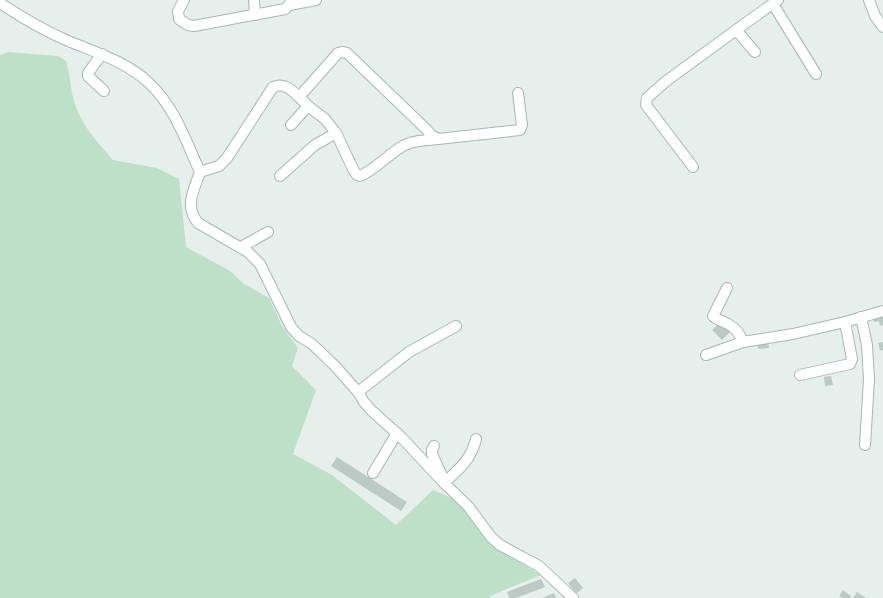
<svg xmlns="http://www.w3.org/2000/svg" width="883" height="598" font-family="Barlow,sans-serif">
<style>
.green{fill:#bfe0c8}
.building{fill:#bbcac4}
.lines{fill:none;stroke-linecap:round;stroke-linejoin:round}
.minor-casing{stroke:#a8b8b2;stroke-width:12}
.minor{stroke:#fff;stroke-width:10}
</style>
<rect width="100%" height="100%" fill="#e6efeb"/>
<!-- green -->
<path class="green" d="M8 52 58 56 66 61C70 74 70 88 74 101 81 125 97 142 113 160L157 168 179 179 186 247 230 271 244 284 269 298 282 326 298 348 292 366 316 390 293 454 332 475 396 525 433 490 458 501 478 528 499 550 541 575 490 596V598H0V55Z"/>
<!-- building -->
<g class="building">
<path d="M883 314V325L880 326 879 321 874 322 873 317Z"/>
<path d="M721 322 730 332 722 340 712 330Z"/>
<path d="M768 341 769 348 758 349 757 343Z"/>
<path d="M883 342V350L880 351 878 343Z"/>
<path d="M831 376 833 385 825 386 824 377Z"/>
<path d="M337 457 407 502 401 511 331 466Z"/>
<path d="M575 578 583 588 576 594 568 583Z"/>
<path d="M541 579 545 587 516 598H509L507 592Z"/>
<path d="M843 590 851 596 850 598H842L839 596Z"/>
<path d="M857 592 866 598H853Z"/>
<path d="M554 593 556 598H542Z"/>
</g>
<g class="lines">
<defs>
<g id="minor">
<path d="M184 0 178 11 179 19 188 25 194 26 285 9 289 5 291 0"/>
<path d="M254 0 255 15"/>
<path d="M869 0 875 16 883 27"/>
<path d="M0 3C21 17 43 30 66 40 94 52 126 61 149 83 174 106 186 141 200 172 194 190 184 206 198 223L248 252 260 264 291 327 299 336 312 344 335 366 358 392 364 402 372 411 402 438 444 483 468 506 491 537 500 545 539 566 573 598"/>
<path d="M773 4 816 74"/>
<path d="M289 5 316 0"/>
<path d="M736 30 755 52"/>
<path d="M102 54 88 73V76L104 91"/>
<path d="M299 97 308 106 325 119 336 133 354 171 357 175 360 176C378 169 393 148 410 143 418 140 429 140 438 139"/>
<path d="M291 125 308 106"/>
<path d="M693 167 646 105 647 98 665 82 736 30 778 0"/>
<path d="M200 172 219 166 227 158 273 87C284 82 292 90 299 97L338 53 342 52 347 53 426 129 431 135 438 139 520 130 522 125 518 93"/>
<path d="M280 176 315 145 336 133"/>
<path d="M241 247 268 232"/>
<path d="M727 288 713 316C717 320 723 321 728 324 736 328 740 334 743 342"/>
<path d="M861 317 867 345 869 379 865 445"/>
<path d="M706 355 743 342 793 334 845 322 883 311"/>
<path d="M800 375 850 364 852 359 845 322"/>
<path d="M358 392 409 352 456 326"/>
<path d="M434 446 432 450V454L443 478"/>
<path d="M373 473 397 433"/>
<path d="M444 483C459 469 471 460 476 439"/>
</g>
</defs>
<!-- minor casing -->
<use href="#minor" class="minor-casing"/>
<!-- minor -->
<use href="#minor" class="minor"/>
</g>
</svg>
